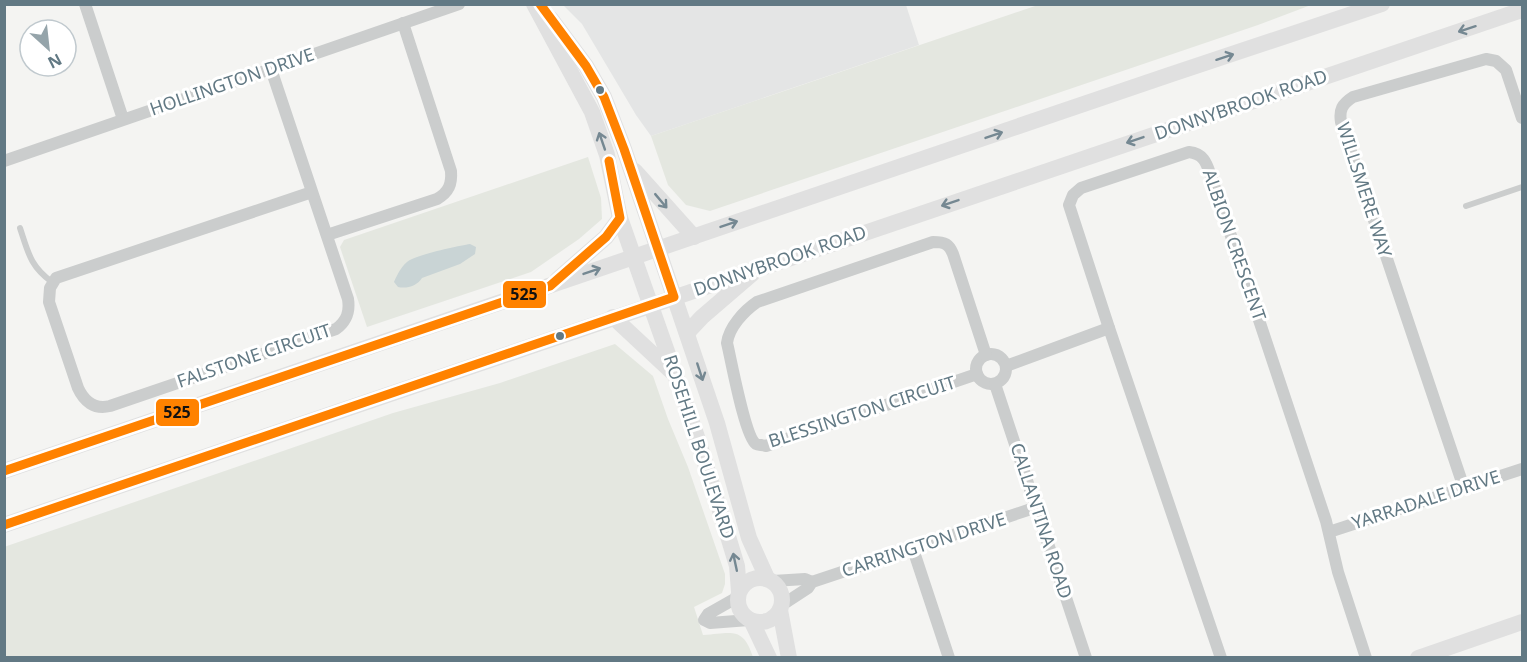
<svg xmlns="http://www.w3.org/2000/svg" width="1527" height="662" font-family="'Noto Sans',sans-serif">
<style>
.built{fill:#e4e5e5}
.green{fill:#e4e7e0}
.water{fill:#c9d4d5}
.lines{fill:none;stroke-linecap:round;stroke-linejoin:round}
.lane{stroke:#cbcdcd;stroke-width:6}
.street{stroke:#cbcdcd;stroke-width:12}
.secondary{stroke:#e0e0e0;stroke-width:16}
.bus-1-casing{stroke:#fff;stroke-width:14}
.bus-1{stroke:#ff8200;stroke-width:9}
.oneway{stroke:#758892}
.bus-dot{fill:#627984;stroke:#fff;stroke-width:2}
.labels{text-anchor:middle;stroke-width:6;stroke-linejoin:round;paint-order:stroke}
.street-label{font-size:18px;fill:#627984;stroke:#fff}
.line-badge{stroke:#fff;stroke-width:2}
.pale-badge-label{font-size:16px;text-anchor:middle;font-weight:bold;fill:#111}
</style>
<rect width="100%" height="100%" fill="#f4f4f2"/>
<!-- built -->
<path class="built" d="M563 5H906L919 45 651 136 636 115 582 24Z"/>
<!-- green -->
<g class="green">
<path d="M1038 5H1311L1258 25 710 211 686 205 668 185 651 136Z"/>
<path d="M588 157 601 198 602 219 579 239 531 272 367 327 340 247 344 240Z"/>
<path d="M615 344 653 376 668 419 688 467 725 574V584L722 593 694 607 703 635C732 633 743 626 753 657H5L4 547 393 413 500 383Z"/>
</g>
<!-- water -->
<path class="water" d="M470 244 476 247 475 254 460 264 422 278C417 286 407 289 398 287L394 282C397 275 401 267 407 262 415 255 458 246 470 244Z"/>
<g class="lines">
<!-- lane -->
<g class="lane">
<path d="M1466 206 1522 187"/>
<path d="M20 228C28 252 30 266 52 282"/>
</g>
<!-- street -->
<g class="street">
<path d="M85 4 123 119"/>
<path d="M271 69 348 299C350 312 347 321 336 329L110 406C94 410 84 401 78 388L49 302 50 288 56 278 312 192"/>
<path d="M4 161 459 4"/>
<path d="M327 235 437 199C449 192 452 184 451 171L403 23"/>
<circle cx="991" cy="369" r="15"/>
<path d="M1006 366 1109 328"/>
<path d="M977 374 766 446C763 445 758 445 756 444 745 437 731 359 727 343 729 327 744 311 757 302L933 242C945 242 949 244 953 254L986 355"/>
<path d="M995 384 1086 658"/>
<path d="M1464 488 1341 122C1339 110 1342 104 1353 97L1486 59 1496 61 1506 70 1522 118"/>
<path d="M1329 532 1522 469"/>
<path d="M913 549 949 658"/>
<path d="M773 581 805 579 812 582"/>
<path d="M738 597 708 614 704 620 710 623 749 620"/>
<path d="M782 605 808 588 812 582 1037 507"/>
<path d="M1221 658 1109 328 1069 205 1073 195 1081 188 1189 152C1206 154 1207 166 1212 179L1326 521 1338 572 1366 658"/>
</g>
<!-- secondary -->
<g class="secondary">
<path d="M534 4 592 112 607 155 620 218 696 434 727 533 737 566 739 591"/>
<path d="M551 19 586 66 604 97 624 149 717 423 749 538 767 578"/>
<path d="M635 171 694 237"/>
<path d="M557 280 606 237 620 218"/>
<path d="M613 317 672 372"/>
<path d="M687 333 702 317 752 274"/>
<path d="M4 471 1169 75 1382 4"/>
<path d="M4 525 1522 10"/>
<circle cx="760" cy="600" r="22"/>
<path d="M780 610 789 658"/>
<path d="M752 622 769 658"/>
<path d="M1418 658 1522 622"/>
</g>
<defs>
<g id="bus-1">
<path d="M4 471 550 286 606 237 620 218 609 161"/>
<path d="M4 525 674 297 624 149 604 97 586 66 540 4"/>
</g>
</defs>
<!-- bus-1 casing -->
<use href="#bus-1" class="bus-1-casing"/>
<!-- bus-1 -->
<use href="#bus-1" class="bus-1"/>
</g>
<!-- one-way arrows -->
<defs><path id="oneway-shaft" d="M-6 0H5M1.5-3L5.5 0L1.5 3" fill="none" stroke-width="1.6" stroke-linecap="round" stroke-linejoin="round" transform="scale(1.5)"/></defs>
<g class="oneway">
<use href="#oneway-shaft" transform="translate(1467 29) rotate(162)"/>
<use href="#oneway-shaft" transform="translate(1225 57) rotate(-18)"/>
<use href="#oneway-shaft" transform="translate(994 135) rotate(-19)"/>
<use href="#oneway-shaft" transform="translate(1135 140) rotate(161)"/>
<use href="#oneway-shaft" transform="translate(602 141) rotate(-109)"/>
<use href="#oneway-shaft" transform="translate(661 201) rotate(50)"/>
<use href="#oneway-shaft" transform="translate(950 203) rotate(161)"/>
<use href="#oneway-shaft" transform="translate(729 224) rotate(-19)"/>
<use href="#oneway-shaft" transform="translate(592 271) rotate(-19)"/>
<use href="#oneway-shaft" transform="translate(700 372) rotate(72)"/>
<use href="#oneway-shaft" transform="translate(735 562) rotate(-102)"/>
</g>
<!-- markers -->
<g class="bus-dot">
<circle cx="600" cy="90" r="5"/>
<circle cx="560" cy="336" r="5"/>
</g>
<g class="labels">
<!-- street labels -->
<g class="street-label">
<text transform="translate(232 82) rotate(-19)" y="6">HOLLINGTON DRIVE</text>
<text transform="translate(1241 105) rotate(-19)" y="6">DONNYBROOK ROAD</text>
<text transform="translate(1364 190) rotate(72)" y="6">WILLSMERE WAY</text>
<text transform="translate(1234 245) rotate(71)" y="6">ALBION CRESCENT</text>
<text transform="translate(780 261) rotate(-19)" y="6">DONNYBROOK ROAD</text>
<text transform="translate(254 356) rotate(-19)" y="6">FALSTONE CIRCUIT</text>
<text transform="translate(862 412) rotate(-18)" y="6">BLESSINGTON CIRCUIT</text>
<text transform="translate(699 447) rotate(72)" y="6">ROSEHILL BOULEVARD</text>
<text transform="translate(1426 500) rotate(-18)" y="6">YARRADALE DRIVE</text>
<text transform="translate(1041 521) rotate(72)" y="6">CALLANTINA ROAD</text>
<text transform="translate(924 545) rotate(-18)" y="6">CARRINGTON DRIVE</text>
</g>
</g>
<g class="line-badge">
<rect x="502" y="280" width="45" height="29" rx="6" fill="#ff8200"/>
<rect x="155" y="398" width="45" height="29" rx="6" fill="#ff8200"/>
</g>
<g class="pale-badge-label">
<text x="524" y="300">525</text>
<text x="177" y="418">525</text>
</g>
<!-- border -->
<rect width="1527" height="662" fill="none" stroke="#627984" stroke-width="12"/>
<!-- north arrow -->
<g transform="translate(48 48) rotate(153)"><circle r="28" fill="#ffffff" stroke="#c0c9ce" stroke-width="1.5"/>
<path d="M0-4.5L10 22L0 15L-10 22Z" fill="#95a4aa"/>
<text y="-9" font-size="16" font-weight="bold" text-anchor="middle" fill="#627984">N</text>
</g>
</svg>
